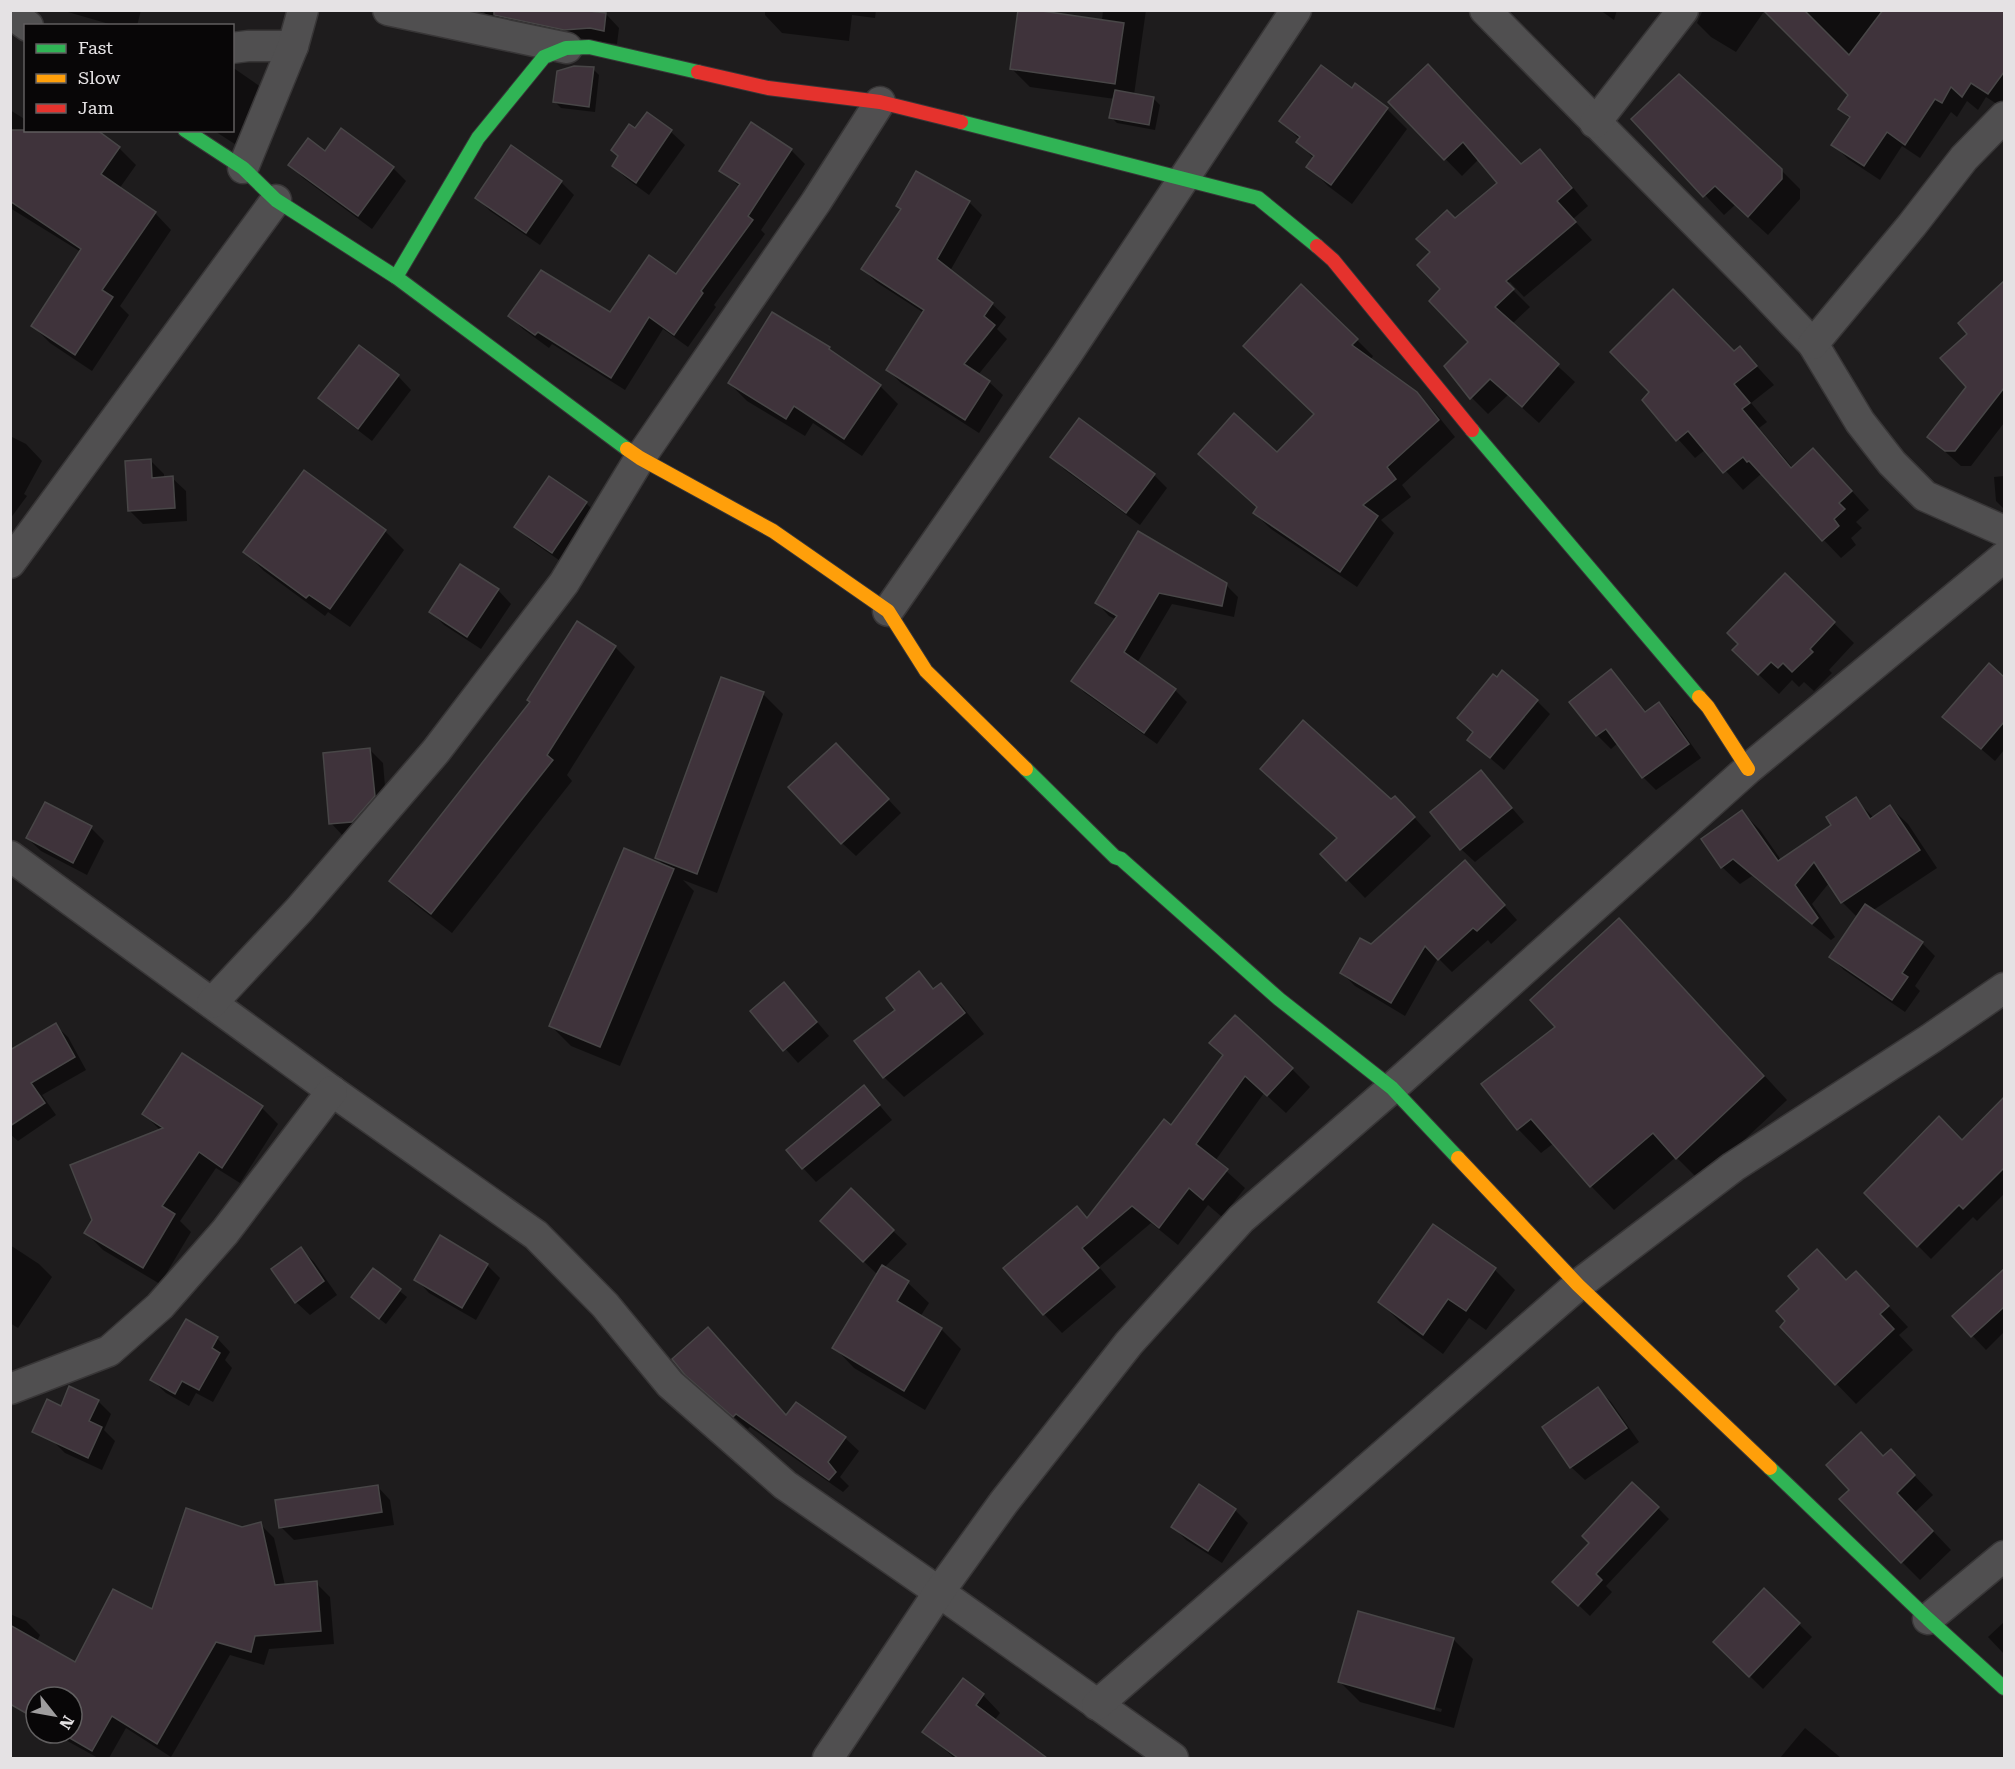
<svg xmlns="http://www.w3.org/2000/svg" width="2015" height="1769" font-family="'Roboto Serif',serif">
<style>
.shadow{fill:#0007;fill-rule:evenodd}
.building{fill:#3f333b;stroke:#484647;stroke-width:1.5}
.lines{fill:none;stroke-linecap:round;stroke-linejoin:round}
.street-casing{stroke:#383637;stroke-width:33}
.fast-casing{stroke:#383637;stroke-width:16}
.slow-casing{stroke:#383637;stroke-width:16}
.jam-casing{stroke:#383637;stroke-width:16}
.street{stroke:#504f50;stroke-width:30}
.fast{stroke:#30b455;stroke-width:14}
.slow{stroke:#ff9f0a;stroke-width:14}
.jam{stroke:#e5322d;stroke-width:14}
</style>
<rect width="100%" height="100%" fill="#1e1c1d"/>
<!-- shadow -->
<g class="shadow">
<path d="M61 10H141L137 26H116Z"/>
<path d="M482 10H604L603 14H606L619 28 617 44 496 25Z"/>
<path d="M765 10H876L875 18 852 15 849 41 782 33 765 15Z"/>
<path d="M1103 10H1146L1134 95 1153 98 1160 105 1155 130 1117 123 1111 117 1115 99 1030 87 1012 69 1102 21Z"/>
<path d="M1600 10H1617L1614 20Z"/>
<path d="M1703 10H1765L1736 52 1711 37 1697 23Z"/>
<path d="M1766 10H2004V107L2003 108 1986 97 1978 110 1967 101 1957 117 1951 112 1920 158 1902 146 1880 180 1848 159 1833 144 1850 119 1840 109 1850 95Z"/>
<path d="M232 67 258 85 271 99 241 148 213 130H232Z"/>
<path d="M593 69 599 75 595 112 561 108 555 102Z"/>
<path d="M1356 86 1387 109 1407 129 1352 204 1328 186 1308 166 1314 159 1298 142 1300 140 1281 121 1352 90Z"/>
<path d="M1390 102 1522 166 1540 151 1557 168 1588 206 1573 219 1592 240 1524 297 1510 282 1507 284 1530 307 1512 324 1575 382 1539 423 1508 395 1488 414 1472 398 1446 366 1470 342 1442 289 1432 252 1455 220 1499 183 1479 159 1462 176Z"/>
<path d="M10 110 26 120V130L119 148 136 165 119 189 155 213 171 230 120 306 129 315 92 371 50 343 33 326 81 252 10 208Z"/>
<path d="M647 114 671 132 685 145 649 195 627 179 613 166Z"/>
<path d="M1633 119 1781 170 1800 189V199L1768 235 1735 205 1724 215Z"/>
<path d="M752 124 791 150 805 164 761 230 765 234 714 305 716 307 688 347 663 329 625 390 552 344 549 348 523 329 510 316 610 314 676 276 740 187 721 170Z"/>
<path d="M325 153 393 168 406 181 372 229 303 178 290 165Z"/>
<path d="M561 182 574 195 540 245 490 211 477 198Z"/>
<path d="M969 202 982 215 950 271 992 304 1006 317 997 329 1007 339 978 375 989 382 1003 395 979 433 901 383 888 370 924 313 876 282 863 269Z"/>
<path d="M2004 283V423L1971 466H1961L1929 437 1968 387 1969 334 1960 324Z"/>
<path d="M772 314 829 348 838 357 880 386 898 404 862 456 813 423 805 436 747 401 729 383Z"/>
<path d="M1357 340 1373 356 1370 360 1416 394 1434 411 1455 437 1402 485 1411 497 1381 520 1394 533 1357 587 1271 529 1254 513 1277 454 1316 414 1262 363Z"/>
<path d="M1740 348 1774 385 1751 403 1767 422 1759 428 1793 468H1831L1869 510 1856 522 1862 528 1851 538 1856 545 1841 558 1761 474 1743 490 1706 449 1695 458 1644 401 1734 353Z"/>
<path d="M398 376 411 390 372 441 333 411 320 398Z"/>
<path d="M10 436 26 444 42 461 24 494 27 496 10 519Z"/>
<path d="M1052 457 1154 475 1167 488 1140 525 1065 470Z"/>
<path d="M151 461 164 474V478H172L186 491 187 521 143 524 130 511Z"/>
<path d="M2004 476V509L1996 501 1994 477Z"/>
<path d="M586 503 599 516 566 565 530 540 516 527Z"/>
<path d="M385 531 404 550 350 627 328 612 325 616 264 571 245 552Z"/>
<path d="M1138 533 1226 585 1238 597 1234 617 1172 604 1137 663 1175 690 1187 702 1157 744 1085 693 1073 681 1117 620 1109 616 1097 603Z"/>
<path d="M1785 575 1854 643 1829 670 1832 673 1814 691 1804 682 1799 687 1792 680 1779 694 1754 670Z"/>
<path d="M498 590 511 604 481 649 444 625 431 612Z"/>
<path d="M615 647 635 667 567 775 572 781 452 933 411 901 391 881 531 703Z"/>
<path d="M1989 665 2004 679V750L1995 761 1944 717Z"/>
<path d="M1611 671 1624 684 1647 713 1658 704 1672 717 1701 758 1656 790 1643 777 1618 743 1611 749 1597 735 1571 702Z"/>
<path d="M763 694 783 714 717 893 683 880 694 891 620 1066 571 1046 551 1026 666 867 657 858Z"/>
<path d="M1537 701 1550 714 1504 770 1469 740 1474 733 1459 718Z"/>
<path d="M370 750 383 763 387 810 344 837 331 823Z"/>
<path d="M849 758 901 813 856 856 842 843Z"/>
<path d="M1481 772 1524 822 1475 862 1461 849Z"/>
<path d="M1855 799 1874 818 1890 807 1908 824 1937 868 1872 911 1922 943 1935 956 1915 986 1920 991 1905 1012 1844 970 1831 957 1858 918 1842 902 1829 883 1812 904 1835 937 1831 940 1752 876 1740 884 1722 867 1742 812 1760 830 1781 860 1833 825Z"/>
<path d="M1391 801 1413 816 1431 836 1365 898 1323 854Z"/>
<path d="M91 828 104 841 87 875 41 851 27 838Z"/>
<path d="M1478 876 1517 920 1491 944 1488 940 1452 972 1438 958 1405 1016 1355 986 1342 973 1371 946Z"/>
<path d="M1642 943 1787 1100 1700 1181 1676 1157 1614 1210 1591 1186 1554 1143 1541 1153 1518 1129 1557 1027Z"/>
<path d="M919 973 935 990 941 985 961 1005 984 1034 904 1097 884 1077 897 1010Z"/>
<path d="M797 998 829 1036 798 1063 752 1011Z"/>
<path d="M55 1025 68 1037 86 1070 42 1095 56 1115 18 1141 10 1134V1049L12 1051Z"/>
<path d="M1224 1056 1292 1069 1310 1087 1286 1113 1264 1093 1215 1161 1245 1188 1222 1217 1208 1205 1178 1245 1151 1223 1099 1267 1116 1287 1062 1333 1044 1314 1088 1219 1171 1127Z"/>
<path d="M864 1087 892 1120 816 1182 803 1168Z"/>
<path d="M2004 1099V1194L1977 1221 1973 1217 1931 1259 1866 1193 1962 1142Z"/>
<path d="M262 1108 278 1124 240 1183 216 1168 180 1221 191 1232 160 1284 103 1250 86 1233 161 1131 144 1114Z"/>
<path d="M893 1231 907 1244 884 1268 908 1283 929 1303 920 1317 941 1329 961 1349 925 1410 854 1368 834 1347 878 1275 835 1234Z"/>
<path d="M10 1245 39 1264 52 1277 18 1328 10 1323Z"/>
<path d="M301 1249 314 1262 337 1295 310 1315 296 1302Z"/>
<path d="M487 1265 500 1278 476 1320 429 1293 416 1279Z"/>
<path d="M373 1270 407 1297 386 1324 359 1303Z"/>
<path d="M1495 1270 1515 1290 1486 1330 1469 1318 1443 1354 1400 1322 1380 1302Z"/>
<path d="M1999 1276 2004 1281V1332L1986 1350 1954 1316Z"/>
<path d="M1847 1281 1876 1293 1908 1327 1899 1335 1913 1350 1856 1404 1782 1327Z"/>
<path d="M708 1329 787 1417 796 1404 845 1438 859 1451 840 1477 849 1486 843 1492 750 1427 748 1429 701 1388Z"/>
<path d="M217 1338 230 1352 225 1360 232 1368 213 1402 196 1393 189 1406 166 1393 152 1380Z"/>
<path d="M1598 1389 1611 1402 1639 1442 1585 1480 1571 1467 1544 1428Z"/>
<path d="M98 1401 111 1414 104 1430 115 1441 102 1470 65 1453 52 1440Z"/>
<path d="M1884 1458 1909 1470 1933 1495 1915 1512 1951 1550 1920 1580 1902 1562Z"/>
<path d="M377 1486 390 1500 394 1525 294 1540 281 1527Z"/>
<path d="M1658 1508 1669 1519 1606 1586 1612 1592 1590 1616 1566 1593Z"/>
<path d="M1235 1510 1248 1523 1222 1563 1186 1540 1173 1527Z"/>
<path d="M260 1524 274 1538 285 1585 316 1583 330 1597 334 1644 269 1649 264 1665 230 1655 171 1757 126 1728 109 1758H98L53 1733H72V1697H36V1723L18 1707 10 1674V1614L26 1621 40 1635 37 1641 76 1664 152 1611 242 1528Z"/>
<path d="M1764 1590 1812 1637 1763 1689 1715 1642Z"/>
<path d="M2004 1622V1654L1988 1637Z"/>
<path d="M1453 1639 1473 1659 1454 1728 1360 1702 1340 1682ZM1362 1687 1442 1709 1441 1712 1362 1690Z"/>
<path d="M983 1695 1000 1713 994 1721 1044 1758H954L924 1731Z"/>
<path d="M1805 1728 1841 1758H1842H1780Z"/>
</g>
<!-- building -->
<g class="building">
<path d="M494 10H581L606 13 604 31 590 28 564 30 494 15Z"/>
<path d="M1018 10H1035L1124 23 1115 84 1010 69Z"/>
<path d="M1763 10H1804L1849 55 1883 10H2004V72L1988 94 1971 83 1962 97 1951 87 1942 103 1935 99 1905 145 1887 132 1864 166 1831 145 1850 117 1838 109 1848 95Z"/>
<path d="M1428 64 1521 164 1540 149 1572 188 1557 201 1576 222 1506 281 1514 289 1495 307 1559 364 1522 407 1490 379 1470 399 1444 366 1468 342 1429 301 1440 289 1417 265 1430 252 1416 239 1447 210 1455 218 1497 183 1463 142 1444 160 1388 102Z"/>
<path d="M1321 65 1352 88 1355 83 1388 108 1331 185 1306 167 1314 156 1296 142 1300 137 1279 121Z"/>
<path d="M574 66 594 67 589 107 553 102 557 71Z"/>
<path d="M1679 74 1782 169V179L1748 217 1715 186 1703 197 1631 119Z"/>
<path d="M1115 90 1154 97 1149 125 1109 118Z"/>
<path d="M647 112 672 130 636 183 612 166 618 156 611 150 629 124 635 128Z"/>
<path d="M751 122 792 149 748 216 753 220 701 291 703 293 674 335 649 317 611 378 538 332 535 335 508 316 541 270 610 312 649 255 676 274 740 184 719 171Z"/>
<path d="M341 128 394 167 358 216 288 165 308 138 325 151Z"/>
<path d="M10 130H97L120 147 101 174 156 212 102 290 113 297 75 355 31 326 81 249 10 201Z"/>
<path d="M511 145 562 181 526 233 475 198Z"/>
<path d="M916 171 970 201 937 259 993 303 984 316 995 325 964 364 990 381 965 420 886 370 924 310 861 269 901 209 896 206Z"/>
<path d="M2004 281V388L1955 451H1945L1927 437 1966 387 1940 358 1967 334 1958 323Z"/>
<path d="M1301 284 1358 339 1352 345 1417 392 1439 420 1387 467 1396 479 1363 505 1378 516 1340 572 1253 513 1257 507 1198 454 1234 413 1277 452 1314 414 1243 346Z"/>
<path d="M1673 289 1734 351 1740 346 1757 366 1734 384 1750 403 1742 409 1791 468 1813 448 1852 491 1839 503 1845 509 1834 519 1839 526 1822 541 1749 461 1747 462 1743 457 1723 473 1688 431 1676 441 1642 400 1649 392 1610 352Z"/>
<path d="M772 312 830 347 829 349 881 385 844 439 794 406 786 419 728 383Z"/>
<path d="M359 345 399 375 358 429 318 398Z"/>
<path d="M1079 418 1155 474 1126 513 1050 457Z"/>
<path d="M151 459 152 478 173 476 175 508 128 511 125 461Z"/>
<path d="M304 470 386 530 330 609 309 595 306 598 243 552Z"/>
<path d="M549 476 587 502 552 553 514 527Z"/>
<path d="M1138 531 1227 583 1222 606 1159 593 1124 652 1176 689 1144 733 1071 681 1117 616 1095 603Z"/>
<path d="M460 564 499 589 467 637 429 612Z"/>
<path d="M1785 573 1835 622 1810 649 1813 652 1792 672 1783 663 1778 668 1771 662 1758 675 1732 650 1738 644 1727 633Z"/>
<path d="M577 621 616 646 547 755 553 760 431 914 389 881 530 702 527 700Z"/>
<path d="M1989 663 2004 677V722L1981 749 1942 717Z"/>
<path d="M1611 669 1645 712 1659 702 1689 744 1642 778 1606 729 1596 736 1569 702Z"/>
<path d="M1502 670 1538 700 1490 758 1467 740 1473 732 1457 718 1493 674 1497 677Z"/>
<path d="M721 677 764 692 697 874 655 858Z"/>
<path d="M1303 720 1391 799 1395 796 1415 817 1346 881 1320 854 1337 838 1260 769Z"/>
<path d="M836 743 889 799 841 844 788 787Z"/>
<path d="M370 748 375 796 352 822 329 824 323 753Z"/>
<path d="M1481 770 1512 808 1460 850 1430 812Z"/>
<path d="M1856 797 1870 819 1890 805 1920 850 1841 903 1814 862 1795 885 1818 918 1812 924 1733 859 1721 868 1701 839 1742 810 1778 861 1831 825 1826 817Z"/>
<path d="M45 802 92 826 73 863 26 838Z"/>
<path d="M624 848 674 869 600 1047 549 1026Z"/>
<path d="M1465 860 1505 905 1477 931 1473 928 1438 960 1425 946 1391 1003 1340 973 1360 938 1371 944Z"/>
<path d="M1865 904 1923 942 1902 973 1908 977 1892 1000 1829 957Z"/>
<path d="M1619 918 1764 1076 1676 1159 1653 1133 1590 1187 1531 1119 1517 1130 1481 1084 1555 1027 1530 1000Z"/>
<path d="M919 971 933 989 941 983 965 1013 883 1078 854 1041 895 1010 886 998Z"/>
<path d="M784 982 817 1022 783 1051 750 1011Z"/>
<path d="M1235 1015 1293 1068 1267 1096 1245 1076 1196 1144 1228 1169 1203 1200 1189 1188 1159 1228 1132 1206 1082 1248 1099 1268 1043 1315 1003 1268 1077 1206 1087 1218 1164 1119 1171 1125 1223 1055 1209 1043Z"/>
<path d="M56 1023 75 1057 31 1083 45 1103 10 1126V1050Z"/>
<path d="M182 1053 263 1106 222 1168 199 1152 162 1206 175 1214 143 1268 84 1233 92 1220 70 1165 163 1128 142 1114Z"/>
<path d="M864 1085 880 1105 802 1169 786 1150Z"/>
<path d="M2004 1097V1168L1963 1209 1959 1205 1917 1247 1864 1193 1939 1116 1962 1140Z"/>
<path d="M851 1188 894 1230 863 1262 820 1221Z"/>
<path d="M1433 1224 1496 1268 1466 1311 1448 1299 1423 1335 1378 1302Z"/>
<path d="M440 1235 488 1264 462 1308 414 1280Z"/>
<path d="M301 1247 324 1281 295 1303 271 1269Z"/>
<path d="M1817 1249 1846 1280 1856 1271 1889 1306 1880 1314 1894 1329 1835 1385 1780 1327 1785 1321 1776 1311 1799 1289 1788 1276Z"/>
<path d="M882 1265 909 1281 897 1301 942 1328 904 1391 832 1348Z"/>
<path d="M373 1268 401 1289 379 1319 351 1297Z"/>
<path d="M2004 1269V1307L1971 1337 1952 1316Z"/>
<path d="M186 1319 218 1337 212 1348 220 1353 199 1390 182 1381 175 1394 150 1380Z"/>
<path d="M708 1327 786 1415 796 1402 846 1437 828 1462 836 1472 829 1480 736 1414 733 1417 685 1375 672 1359Z"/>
<path d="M69 1386 99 1400 89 1421 102 1427 88 1458 32 1432 47 1399 61 1406Z"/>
<path d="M1598 1387 1627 1428 1570 1468 1542 1427Z"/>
<path d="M1861 1432 1883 1456 1891 1449 1915 1475 1897 1493 1933 1531 1901 1563 1839 1499 1849 1490 1826 1465Z"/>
<path d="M1632 1482 1659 1507 1596 1574 1602 1580 1578 1606 1552 1582 1589 1543 1582 1536Z"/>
<path d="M1199 1484 1236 1509 1208 1551 1171 1527Z"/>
<path d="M378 1485 382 1512 279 1528 275 1500Z"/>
<path d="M186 1508 242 1527 261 1522 275 1585 317 1581 321 1631 255 1636 251 1652 216 1642 157 1744 112 1716 92 1751 61 1733H72V1697H36V1719L10 1704V1625L75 1662 113 1589 152 1609Z"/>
<path d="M1764 1588 1800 1623 1749 1677 1713 1642Z"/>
<path d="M1358 1611 1454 1638 1434 1709 1338 1682Z"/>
<path d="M963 1678 984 1694 976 1705 1047 1758H958L922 1732Z"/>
</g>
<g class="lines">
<defs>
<g id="street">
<path d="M388 10 567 48"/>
<path d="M1485 10 1755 283 1813 344 1860 422 1892 463 1925 496 2004 531"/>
<path d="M10 13 28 26"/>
<path d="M232 48 248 46H293"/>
<path d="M1595 123 1683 10"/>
<path d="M243 168 293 46 303 10"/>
<path d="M1813 344 1912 225 1964 158 2004 117"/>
<path d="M10 563 276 200"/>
<path d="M888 611 1067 354 1296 10"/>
<path d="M10 856 332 1091 536 1235 605 1305 670 1384 785 1485 939 1592 1173 1758"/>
<path d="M212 1003 299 910 436 751 564 583 640 458 816 202 880 102"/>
<path d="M10 1389 109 1351 160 1306 225 1232 332 1091"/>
<path d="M1928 1619 2004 1556"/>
<path d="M1097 1705 1578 1285 1733 1167 1930 1039 2004 988"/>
<path d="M828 1758 939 1592 1004 1502 1129 1343 1241 1219 1392 1088 1748 769 2004 557"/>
</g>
<g id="fast">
<path d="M961 122 1258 198 1317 246"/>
<path d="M185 130 243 168 276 200 396 277 627 449"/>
<path d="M396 277 478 138 544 57 566 48 589 47 698 72"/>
<path d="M1472 430 1699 697"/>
<path d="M1026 769 1115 857 1121 859 1279 999 1392 1088 1458 1158"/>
<path d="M1770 1468 1928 1619 2004 1688"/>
</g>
<g id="slow">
<path d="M627 449 640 458 773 531 888 611 926 671 1026 769"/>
<path d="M1699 697 1708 707 1748 769"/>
<path d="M1458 1158 1578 1285 1770 1468"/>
</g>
<g id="jam">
<path d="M698 72 768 88 880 102 961 122"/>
<path d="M1317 246 1333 260 1472 430"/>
</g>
</defs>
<!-- street casing -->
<use href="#street" class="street-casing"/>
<!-- fast casing -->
<use href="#fast" class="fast-casing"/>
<!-- slow casing -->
<use href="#slow" class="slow-casing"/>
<!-- jam casing -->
<use href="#jam" class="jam-casing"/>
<!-- street -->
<use href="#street" class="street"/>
<!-- fast -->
<use href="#fast" class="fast"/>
<!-- slow -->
<use href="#slow" class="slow"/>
<!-- jam -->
<use href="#jam" class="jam"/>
</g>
<!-- border -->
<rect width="2015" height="1769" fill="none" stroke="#e5e2e4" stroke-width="24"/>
<!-- legend -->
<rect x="24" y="24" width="210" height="108" fill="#080607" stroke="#605e5f" stroke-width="1.5"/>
<rect x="36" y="44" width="30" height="9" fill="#30b455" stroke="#605e5f" stroke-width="1.5"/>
<text x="78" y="54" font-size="18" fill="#e5e2e4">Fast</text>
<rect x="36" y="74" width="30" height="9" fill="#ff9f0a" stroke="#605e5f" stroke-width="1.5"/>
<text x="78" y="84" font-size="18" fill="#e5e2e4">Slow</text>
<rect x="36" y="104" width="30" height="9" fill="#e5322d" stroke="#605e5f" stroke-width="1.5"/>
<text x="78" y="114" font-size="18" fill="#e5e2e4">Jam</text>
<!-- north arrow -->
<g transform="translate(54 1715) rotate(121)"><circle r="28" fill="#080607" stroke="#605e5f" stroke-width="1.5"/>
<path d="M0-4.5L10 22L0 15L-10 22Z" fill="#9f9d9e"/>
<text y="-9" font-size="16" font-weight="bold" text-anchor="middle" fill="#e5e2e4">N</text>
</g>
</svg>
